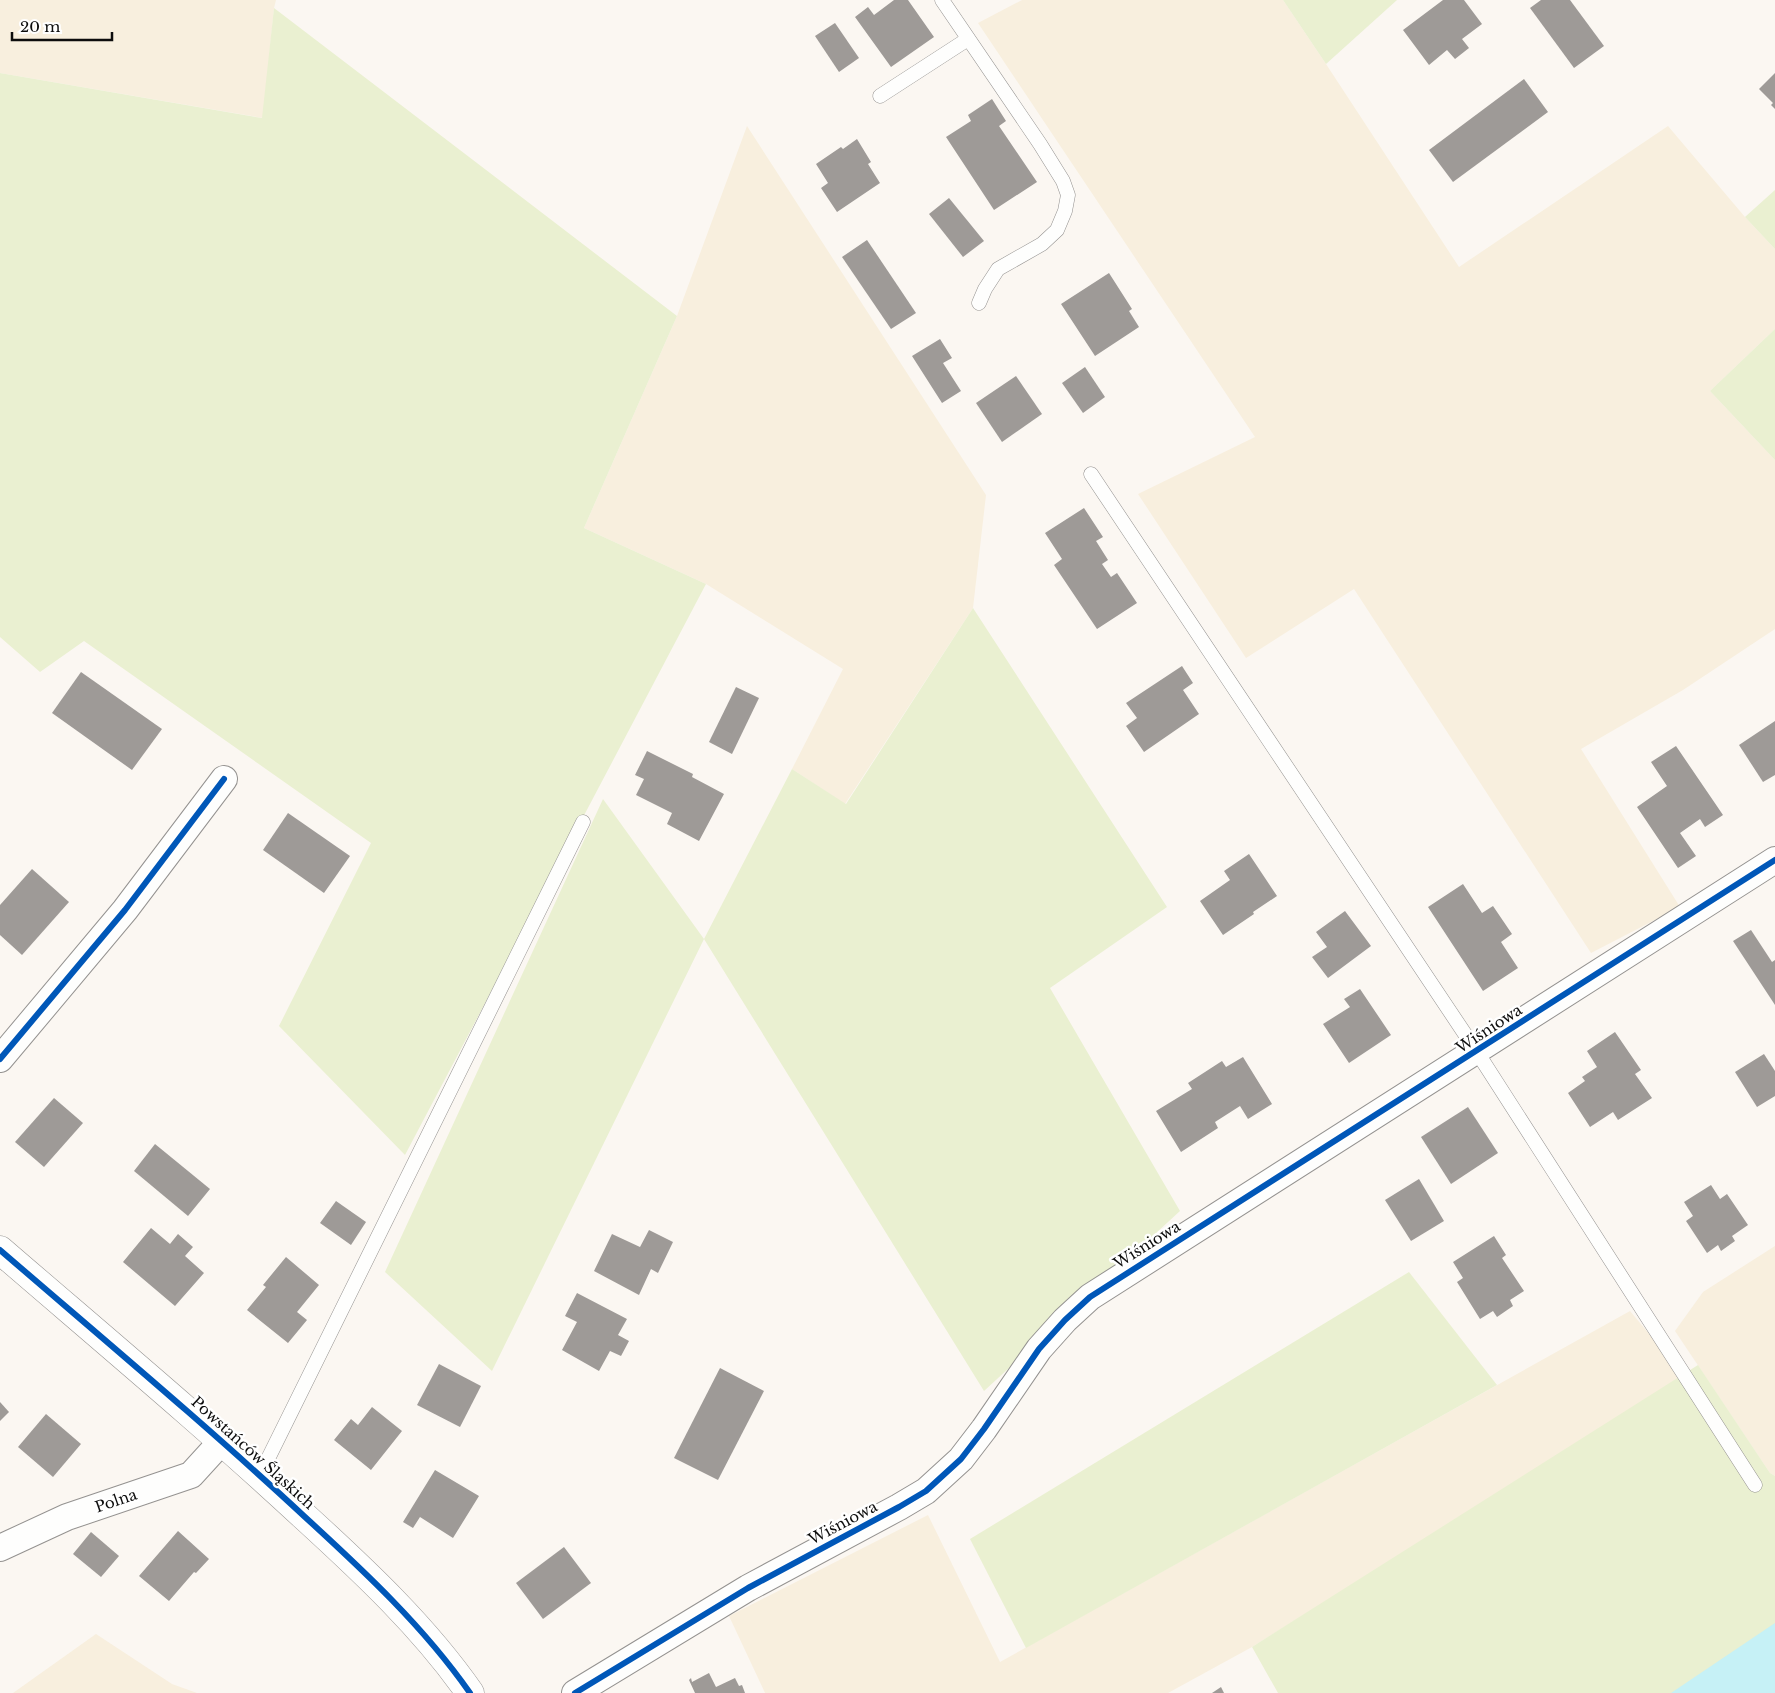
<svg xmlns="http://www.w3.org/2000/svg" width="1775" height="1693" font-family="'Libre Baskerville',serif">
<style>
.farmland{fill:#f8efde}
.green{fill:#eaf0d1}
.water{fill:#c6f1f6}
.building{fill:#9e9a97}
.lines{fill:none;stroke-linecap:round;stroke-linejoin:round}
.service-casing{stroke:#949290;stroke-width:15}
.minor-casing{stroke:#949290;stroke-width:28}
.tertiary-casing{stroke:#949290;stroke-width:29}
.service{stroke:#fefefd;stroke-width:14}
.minor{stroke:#fefefd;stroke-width:26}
.tertiary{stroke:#fefefd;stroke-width:28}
.cycleway-casing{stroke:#fff;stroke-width:9}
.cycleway{stroke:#0057b8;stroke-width:6}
.labels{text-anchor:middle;stroke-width:5;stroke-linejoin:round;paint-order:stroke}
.street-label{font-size:15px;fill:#0d0d0d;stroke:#fff}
</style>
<rect width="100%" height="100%" fill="#fbf7f2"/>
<!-- farmland -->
<g class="farmland">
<path d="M0 0H276L274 8 263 118 0 73Z"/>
<path d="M1022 0H1283L1326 64 1459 267 1668 126 1745 217 1775 249V329L1710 391 1775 460V629L1683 690 1581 749 1680 907 1591 953 1354 589 1246 658 1138 494 1255 437 978 23Z"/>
<path d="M747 126 986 495 973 608 845 804 792 769 843 669 706 584 584 528 677 316Z"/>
<path d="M1775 1246V1476L1770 1473 1675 1331 1703 1292Z"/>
<path d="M1630 1311 1686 1378 1252 1647 1168 1693H765L729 1616 928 1515 1000 1662Z"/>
<path d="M96 1634 172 1684 197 1693H13Z"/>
</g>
<!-- green -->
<g class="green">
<path d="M1283 0H1397L1326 64Z"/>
<path d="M274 8 677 316 584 528 706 584 405 1155 279 1026 371 843 84 641 40 672 0 637V73L262 118Z"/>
<path d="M1775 190V249L1745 217Z"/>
<path d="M1775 329V460L1710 391Z"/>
<path d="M973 608 1167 907 1050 988 1180 1211 984 1391 704 939 492 1371 385 1272 603 799 704 939 792 769 846 804Z"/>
<path d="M1409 1272 1497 1385 1026 1648 970 1539Z"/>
<path d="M1698 1365 1770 1473 1775 1476V1693H1278L1252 1647Z"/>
</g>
<!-- water -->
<path class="water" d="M1775 1623V1693H1671Z"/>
<!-- building -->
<g class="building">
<path d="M894 0H908L934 37 891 67 855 17 868 7 874 15Z"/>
<path d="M1443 0H1464L1482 24 1462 39 1469 48 1455 59 1447 50 1429 65 1403 30Z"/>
<path d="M1541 0H1570L1604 46 1574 68 1530 8Z"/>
<path d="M835 23 859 58 839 72 815 36Z"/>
<path d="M1775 73V109L1771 105 1773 103 1759 89Z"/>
<path d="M1524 79 1548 112 1453 182 1429 150Z"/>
<path d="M992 99 1006 121 999 126 1037 182 994 210 946 137 971 121 968 115Z"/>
<path d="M857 139 871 162 868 164 880 183 837 212 821 188 828 183 816 164 841 147 843 149Z"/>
<path d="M949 198 984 241 963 257 929 214Z"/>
<path d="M867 240 916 313 891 329 842 257Z"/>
<path d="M1109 273 1132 309 1129 311 1139 327 1095 356 1061 304Z"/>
<path d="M940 339 952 358 943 363 961 391 942 403 912 356Z"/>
<path d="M1085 367 1105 397 1083 413 1062 383Z"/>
<path d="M1016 376 1042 414 1002 442 976 403Z"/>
<path d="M1084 508 1103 537 1096 541 1108 560 1102 564 1111 577 1117 573 1137 603 1097 629 1054 565 1062 559 1045 533Z"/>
<path d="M1182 666 1193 683 1183 690 1199 714 1144 752 1126 726 1137 718 1126 703Z"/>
<path d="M81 672 162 729 132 770 52 713Z"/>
<path d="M736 687 759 698 732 754 709 742Z"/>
<path d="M1775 721V775L1763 782 1739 745Z"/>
<path d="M1676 746 1723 815 1705 827 1700 819 1680 833 1696 856 1678 868 1637 807 1667 786 1651 762Z"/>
<path d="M647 751 693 774 692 777 724 794 699 841 667 824 672 813 636 795 644 779 635 775Z"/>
<path d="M288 813 350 856 324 893 263 850Z"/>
<path d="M1249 854 1277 896 1253 912 1254 914 1223 935 1200 901 1230 880 1224 871Z"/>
<path d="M32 869 69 902 22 955 0 935V905Z"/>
<path d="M1463 884 1482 913 1493 906 1512 934 1501 942 1518 968 1483 991 1428 907Z"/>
<path d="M1345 911 1371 946 1328 978 1312 957 1327 947 1316 932Z"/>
<path d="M1751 930 1772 962 1775 960V1005L1733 941Z"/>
<path d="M1360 989 1391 1035 1349 1063 1323 1024 1350 1007 1344 999Z"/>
<path d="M1615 1032 1641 1070 1635 1074 1652 1098 1618 1120 1613 1112 1590 1127 1568 1093 1585 1081 1582 1077 1597 1067 1587 1051Z"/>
<path d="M1764 1054 1775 1071V1096L1757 1107 1735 1072Z"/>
<path d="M1243 1057 1272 1104 1248 1119 1240 1106 1215 1122 1218 1128 1181 1152 1156 1111 1192 1089 1188 1083 1222 1061 1226 1067Z"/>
<path d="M54 1098 83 1123 44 1167 15 1142Z"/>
<path d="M1468 1107 1498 1153 1451 1184 1421 1137Z"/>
<path d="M155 1144 210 1189 188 1216 134 1171Z"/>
<path d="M1419 1179 1444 1221 1411 1241 1385 1200Z"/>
<path d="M1711 1185 1720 1199 1727 1194 1748 1225 1732 1236 1735 1241 1721 1251 1718 1245 1707 1253 1686 1221 1693 1216 1684 1202Z"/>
<path d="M336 1201 366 1222 351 1245 320 1223Z"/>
<path d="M151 1228 170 1244 178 1234 193 1247 185 1256 204 1273 175 1306 123 1262Z"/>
<path d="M649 1230 673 1242 658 1273 651 1269 639 1295 594 1271 612 1234 640 1247Z"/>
<path d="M1494 1236 1506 1255 1502 1258 1524 1291 1510 1300 1513 1306 1497 1317 1493 1311 1480 1319 1457 1282 1463 1278 1453 1262Z"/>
<path d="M286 1257 319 1285 297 1312 307 1320 288 1343 247 1310 266 1287 263 1285Z"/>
<path d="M577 1293 627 1319 618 1335 629 1341 621 1356 610 1351 599 1371 562 1350 577 1322 565 1316Z"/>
<path d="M439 1364 481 1386 460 1427 417 1405Z"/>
<path d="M720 1368 764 1391 718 1480 674 1458Z"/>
<path d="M0 1402 9 1412 0 1421Z"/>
<path d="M372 1407 402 1431 371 1470 334 1440 351 1419 358 1425Z"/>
<path d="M46 1414 81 1444 53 1477 18 1447Z"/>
<path d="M435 1470 479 1496 453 1538 420 1517 413 1528 403 1522Z"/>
<path d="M178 1531 209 1559 196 1573 194 1572 169 1601 139 1576Z"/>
<path d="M91 1532 119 1556 101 1577 73 1554Z"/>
<path d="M564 1547 591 1583 543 1619 516 1583Z"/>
<path d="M709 1673 716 1687 735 1678 739 1686 742 1685 745 1693H695L689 1680 691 1678 692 1682Z"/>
<path d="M1221 1687 1224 1693H1212Z"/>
</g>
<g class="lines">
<defs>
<g id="service">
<path d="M942 0 1040 144 1063 181 1068 195 1065 211 1057 230 1042 244 998 269 985 289 979 303"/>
<path d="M880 96 968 39"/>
<path d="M1091 474 1477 1052 1755 1485"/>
<path d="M260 1475 583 822"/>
</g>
<g id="minor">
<path d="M0 1059 125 910 224 779"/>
<path d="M0 1548 67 1517 191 1475 222 1441"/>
<path d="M575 1693 748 1588 899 1507 926 1491 961 1459 984 1429 1039 1349 1065 1320 1090 1297 1775 860"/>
</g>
<path id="tertiary" d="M0 1250C102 1338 206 1425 305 1517 364 1571 424 1627 470 1693"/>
</defs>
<!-- service casing -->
<use href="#service" class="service-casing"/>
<!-- minor casing -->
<use href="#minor" class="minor-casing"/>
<!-- tertiary casing -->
<use href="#tertiary" class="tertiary-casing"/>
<!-- service -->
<use href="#service" class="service"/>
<!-- minor -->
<use href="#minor" class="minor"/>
<!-- tertiary -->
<use href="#tertiary" class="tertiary"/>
<defs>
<g id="cycleway">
<path d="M0 1059 125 910 224 779"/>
<path d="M0 1250C102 1338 206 1425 305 1517 364 1571 424 1627 470 1693"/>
<path d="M575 1693 748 1588 899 1507 926 1491 961 1459 984 1429 1039 1349 1065 1320 1090 1297 1775 860"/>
</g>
</defs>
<!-- cycleway casing -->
<use href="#cycleway" class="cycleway-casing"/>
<!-- cycleway -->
<use href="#cycleway" class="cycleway"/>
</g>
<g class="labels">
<!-- street labels -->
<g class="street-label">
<text transform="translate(1489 1029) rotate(-33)" y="5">Wiśniowa</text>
<text transform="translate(1147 1245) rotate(-32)" y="5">Wiśniowa</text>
<text transform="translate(253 1453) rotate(42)" y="5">Powstańców Śląskich</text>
<text transform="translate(116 1501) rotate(-19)" y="5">Polna</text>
<text transform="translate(843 1523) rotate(-28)" y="5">Wiśniowa</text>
</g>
</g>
<!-- scale -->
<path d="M12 32v8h100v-8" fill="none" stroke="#0d0d0d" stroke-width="2.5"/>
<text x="20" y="32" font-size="15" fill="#0d0d0d" stroke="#ffffff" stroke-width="4" paint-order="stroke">20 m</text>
</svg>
